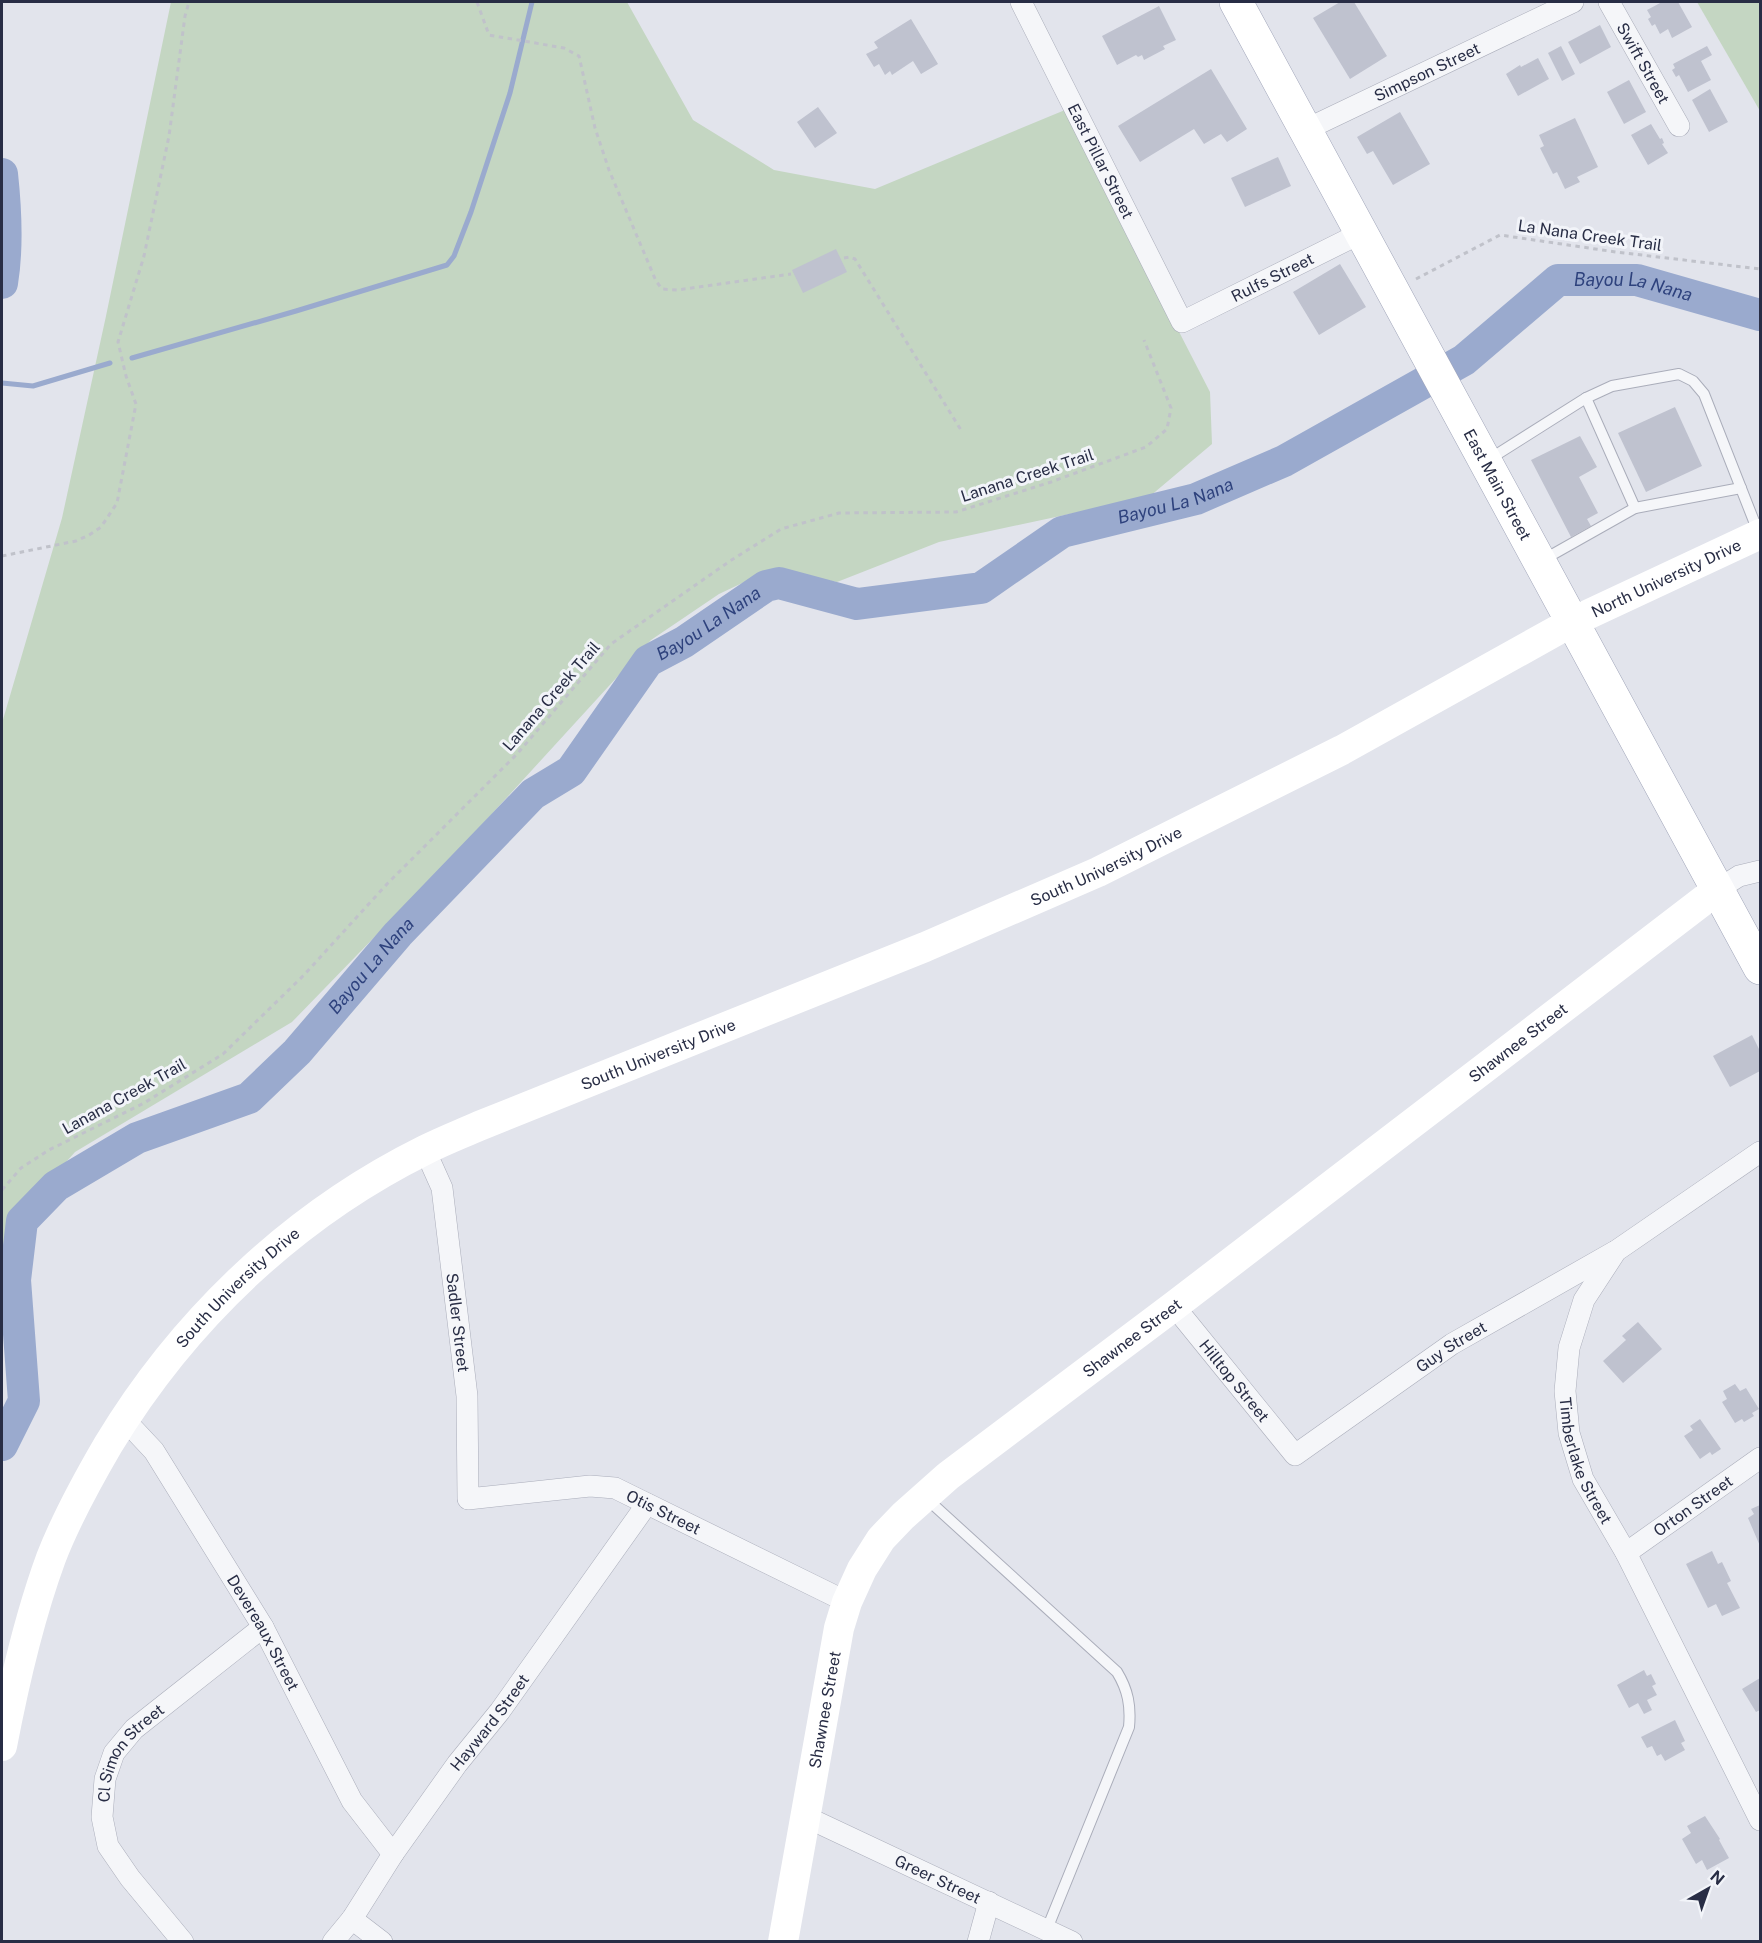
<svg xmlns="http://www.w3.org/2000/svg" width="1762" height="1943" font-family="'Public Sans',sans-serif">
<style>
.green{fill:#c4d6c2}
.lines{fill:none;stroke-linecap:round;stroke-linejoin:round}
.stream{stroke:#9aaace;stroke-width:5}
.river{stroke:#9aaace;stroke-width:32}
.building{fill:#bfc2cf}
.lane-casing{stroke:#aaadba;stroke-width:12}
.street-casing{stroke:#aaadba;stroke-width:22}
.primary-casing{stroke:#a0a5b9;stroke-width:34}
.path{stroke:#c0c2ca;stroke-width:3;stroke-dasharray:4.5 4.5;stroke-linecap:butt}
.lane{stroke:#f5f6f9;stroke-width:10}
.street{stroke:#f5f6f9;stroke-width:21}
.secondary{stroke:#fff;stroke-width:30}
.primary{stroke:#fff;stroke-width:33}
.labels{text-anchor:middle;stroke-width:6;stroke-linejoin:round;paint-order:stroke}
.street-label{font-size:16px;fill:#282d45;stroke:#f2f4f9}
.water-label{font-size:18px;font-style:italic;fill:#2e427d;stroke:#f2f4f9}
</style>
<rect width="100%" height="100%" fill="#e2e4ec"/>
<!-- green -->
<g class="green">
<path d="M171 2H627L693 120 774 170 875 189 1065 110 1210 392 1212 444 1149 497 939 542 837 582 770 570 719 594 651 640 457 852 292 1022 75 1152 8 1227 2 1263V723L62 518 106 316Z"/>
<path d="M1697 2H1760V111Z"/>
</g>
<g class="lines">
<!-- stream -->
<g class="stream">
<path d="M132 358 296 311 447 265 454 256 471 212 510 93 532 2"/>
<path d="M2 383 33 386 110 363"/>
</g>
<!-- river -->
<g class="river">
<path d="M2 174C6 211 8 247 2 283"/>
<path id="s1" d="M2 1445 24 1401 15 1280 22 1221 56 1186 137 1138 249 1098 297 1052 398 934 533 794 571 771 648 661 684 642 766 586 779 583 857 604 981 588 1062 532 1196 499 1284 461 1464 360 1558 280H1637L1760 315"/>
</g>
</g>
<!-- building -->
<g class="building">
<path d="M1340 2H1354L1387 56 1350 79 1313 18Z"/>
<path d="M1662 2H1678L1692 27 1672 38 1668 29 1660 34 1655 24 1652 26 1648 19 1651 17 1647 10Z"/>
<path d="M1159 6 1176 40 1163 46 1165 49 1144 60 1142 55 1138 57 1136 55 1117 65 1102 36Z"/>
<path d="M911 19 938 64 921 74 913 61 892 75 890 71 885 75 879 64 874 67 866 54 878 48 874 42Z"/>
<path d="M1600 25 1611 47 1580 64 1568 42Z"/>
<path d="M1561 46 1575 74 1562 81 1548 53Z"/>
<path d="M1707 46 1712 55 1701 61 1711 80 1688 92 1679 75 1676 77 1672 70 1675 68 1673 64Z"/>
<path d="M1538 58 1549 79 1518 96 1506 74 1520 65 1521 67Z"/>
<path d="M1211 69 1247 129 1227 142 1221 134 1204 144 1194 129 1140 162 1118 126Z"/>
<path d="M1629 80 1646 112 1624 124 1607 92Z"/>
<path d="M1710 89 1728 122 1709 132 1692 100Z"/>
<path d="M818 107 837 133 815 148 797 122Z"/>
<path d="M1400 112 1430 164 1393 185 1373 151 1367 154 1357 137Z"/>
<path d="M1575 118 1598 167 1577 177 1580 182 1565 189 1557 172 1553 174 1540 148 1544 146 1539 135Z"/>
<path d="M1651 124 1660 139 1662 138 1664 143 1662 144 1668 153 1648 165 1631 135Z"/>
<path d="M1278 157 1291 186 1245 207 1231 178Z"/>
<path d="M836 249 847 272 803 293 792 270Z"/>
<path d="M1340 264 1366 307 1319 335 1293 292Z"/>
<path d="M1675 407 1702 466 1646 492 1618 433Z"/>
<path d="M1580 436 1597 467 1579 477 1598 513 1587 519 1591 526 1571 537 1531 460Z"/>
<path d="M1752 1035 1760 1051V1071L1730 1087 1713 1056Z"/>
<path d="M1638 1322 1662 1349 1623 1383 1603 1361 1626 1340 1622 1336Z"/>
<path d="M1735 1384 1740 1391 1746 1388 1759 1409 1752 1413 1754 1416 1744 1422 1742 1419 1735 1423 1722 1402 1727 1399 1723 1391Z"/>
<path d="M1700 1419 1721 1449 1712 1455 1710 1452 1700 1459 1684 1436 1693 1430 1690 1426Z"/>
<path d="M1760 1505V1546L1748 1518 1754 1514 1751 1509Z"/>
<path d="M1712 1551 1718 1564 1722 1562 1731 1581 1727 1583 1740 1608 1722 1616 1716 1604 1708 1608 1686 1564Z"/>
<path d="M1644 1670 1647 1676 1651 1674 1656 1684 1652 1686 1657 1695 1647 1700 1652 1710 1644 1714 1638 1703 1629 1708 1617 1685Z"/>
<path d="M1760 1678V1710L1756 1712 1742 1689Z"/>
<path d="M1675 1720 1685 1741 1681 1743 1685 1750 1665 1761 1661 1754 1657 1756 1652 1746 1647 1748 1641 1737Z"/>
<path d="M1705 1816 1720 1839 1719 1840 1729 1858 1707 1870 1702 1860 1696 1864 1682 1839 1691 1833 1687 1826Z"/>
</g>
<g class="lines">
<defs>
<g id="lane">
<path d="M1586 398 1635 508 1741 488"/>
<path d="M1488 460 1586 398 1612 386 1679 374 1693 381 1704 394 1759 534"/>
<path d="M1541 561 1635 508"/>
<path d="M927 1499 1117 1672C1128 1690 1131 1706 1129 1727L1047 1929"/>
</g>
<g id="street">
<path id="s2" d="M1021 2 1182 322 1361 233"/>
<path id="s3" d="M1609 2 1679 126"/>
<path id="s4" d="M1305 130 1573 2"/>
<path d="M1717 890 1739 876 1760 871"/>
<path id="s5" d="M425 1150 442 1188 467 1396 468 1499 590 1486 615 1488 847 1602"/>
<path id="s6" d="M1760 1152 1616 1251 1584 1300 1569 1348 1565 1391 1569 1433 1583 1479 1626 1553 1760 1820"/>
<path id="s7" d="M1174 1306 1295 1455 1452 1344 1614 1252"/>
<path id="s8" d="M124 1419 154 1451 263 1627 352 1801 393 1854"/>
<path id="s9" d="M1626 1553 1760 1458"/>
<path id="s10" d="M804 1816 1072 1942"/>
<path d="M352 1919 382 1942"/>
<path id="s11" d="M183 1942 130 1878 108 1846 102 1817 105 1779 114 1753 134 1729 263 1627"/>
<path id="s12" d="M333 1942 352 1919 393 1854 457 1764 500 1711 647 1504"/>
<path d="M978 1942 989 1902"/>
</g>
<g id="primary">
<path id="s15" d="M1236 2 1760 968"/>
</g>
</defs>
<!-- lane casing -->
<use href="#lane" class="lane-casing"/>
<!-- street casing -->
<use href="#street" class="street-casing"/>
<!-- primary casing -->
<use href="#primary" class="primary-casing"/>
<!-- path -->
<g class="path">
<path d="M477 2 489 35 564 48 579 56 595 128 609 170 656 281 662 289 677 290 791 274"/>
<path d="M844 258 850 257 855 259 961 430"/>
<path d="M1416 279 1500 235 1616 252 1760 269"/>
<path d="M2 556 76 541 89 535 101 527 117 503 136 404 126 376 118 342 144 256 169 136 185 16 189 2"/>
<path d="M2 1190 21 1168 49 1150 144 1103 223 1054 304 975 387 884 518 753 611 644 730 561 781 529 839 513 956 512 1051 482 1146 447 1167 429 1171 408 1144 340"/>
</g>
<!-- lane -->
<use href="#lane" class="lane"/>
<!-- street -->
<use href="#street" class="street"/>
<!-- secondary -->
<g class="secondary">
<path id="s13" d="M2 1746C14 1683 29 1618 51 1558 66 1519 87 1481 108 1445 184 1319 294 1215 425 1150 443 1141 461 1134 479 1126L925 947 1098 872 1342 750 1572 622 1760 534"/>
<path id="s14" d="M783 1942 839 1628 847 1602 862 1569 881 1539 903 1516 948 1476 1174 1306 1717 890"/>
</g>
<!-- primary -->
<use href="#primary" class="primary"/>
</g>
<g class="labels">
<!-- street labels -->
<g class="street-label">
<text dy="6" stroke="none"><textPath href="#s3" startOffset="70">Swift Street</textPath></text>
<text dy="6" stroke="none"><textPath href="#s4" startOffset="135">Simpson Street</textPath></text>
<text dy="6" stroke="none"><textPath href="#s2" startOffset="178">East Pillar Street</textPath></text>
<text transform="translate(1590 235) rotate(8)" y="6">La Nana Creek Trail</text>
<text dy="6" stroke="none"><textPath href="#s2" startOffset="459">Rulfs Street</textPath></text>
<text transform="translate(1027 475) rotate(-18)" y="6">Lanana Creek Trail</text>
<text dy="6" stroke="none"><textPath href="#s15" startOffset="549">East Main Street</textPath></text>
<text dy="6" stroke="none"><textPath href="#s13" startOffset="2128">North University Drive</textPath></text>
<text transform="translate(551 696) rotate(-49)" y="6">Lanana Creek Trail</text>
<text dy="6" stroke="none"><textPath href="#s13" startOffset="1498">South University Drive</textPath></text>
<text dy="6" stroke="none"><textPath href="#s14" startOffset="1226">Shawnee Street</textPath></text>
<text dy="6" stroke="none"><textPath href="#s13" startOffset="1012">South University Drive</textPath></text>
<text transform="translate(124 1096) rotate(-29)" y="6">Lanana Creek Trail</text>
<text dy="6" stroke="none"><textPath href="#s13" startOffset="526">South University Drive</textPath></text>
<text dy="6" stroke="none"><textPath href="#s5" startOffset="177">Sadler Street</textPath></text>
<text dy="6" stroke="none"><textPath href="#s14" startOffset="740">Shawnee Street</textPath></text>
<text dy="6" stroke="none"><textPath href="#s7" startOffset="382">Guy Street</textPath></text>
<text dy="6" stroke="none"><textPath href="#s7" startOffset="96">Hilltop Street</textPath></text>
<text dy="6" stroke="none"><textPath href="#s6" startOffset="400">Timberlake Street</textPath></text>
<text dy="6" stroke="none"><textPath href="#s9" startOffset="82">Orton Street</textPath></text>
<text dy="6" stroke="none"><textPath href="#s5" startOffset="556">Otis Street</textPath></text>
<text dy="6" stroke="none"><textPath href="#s8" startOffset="256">Devereaux Street</textPath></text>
<text dy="6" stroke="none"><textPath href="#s14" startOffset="236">Shawnee Street</textPath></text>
<text dy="6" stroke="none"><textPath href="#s12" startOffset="270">Hayward Street</textPath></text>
<text dy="6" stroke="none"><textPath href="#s11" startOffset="225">Cl Simon Street</textPath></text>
<text dy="6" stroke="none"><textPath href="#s10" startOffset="148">Greer Street</textPath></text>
</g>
<!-- water labels -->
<g class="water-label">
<text dy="6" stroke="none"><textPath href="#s1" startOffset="2184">Bayou La Nana</textPath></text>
<text dy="6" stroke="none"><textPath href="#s1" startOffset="1662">Bayou La Nana</textPath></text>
<text dy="6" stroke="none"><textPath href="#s1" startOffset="1158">Bayou La Nana</textPath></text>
<text dy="6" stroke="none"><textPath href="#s1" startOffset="672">Bayou La Nana</textPath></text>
</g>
</g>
<!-- border -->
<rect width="1762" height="1943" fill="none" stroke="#282d45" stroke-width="6"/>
<!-- north arrow -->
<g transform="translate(1708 1889) rotate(40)" stroke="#f2f4f9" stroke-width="4.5" paint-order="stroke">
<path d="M0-4.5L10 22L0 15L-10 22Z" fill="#282d45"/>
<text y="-9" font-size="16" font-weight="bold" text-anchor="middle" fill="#282d45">N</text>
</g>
</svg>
